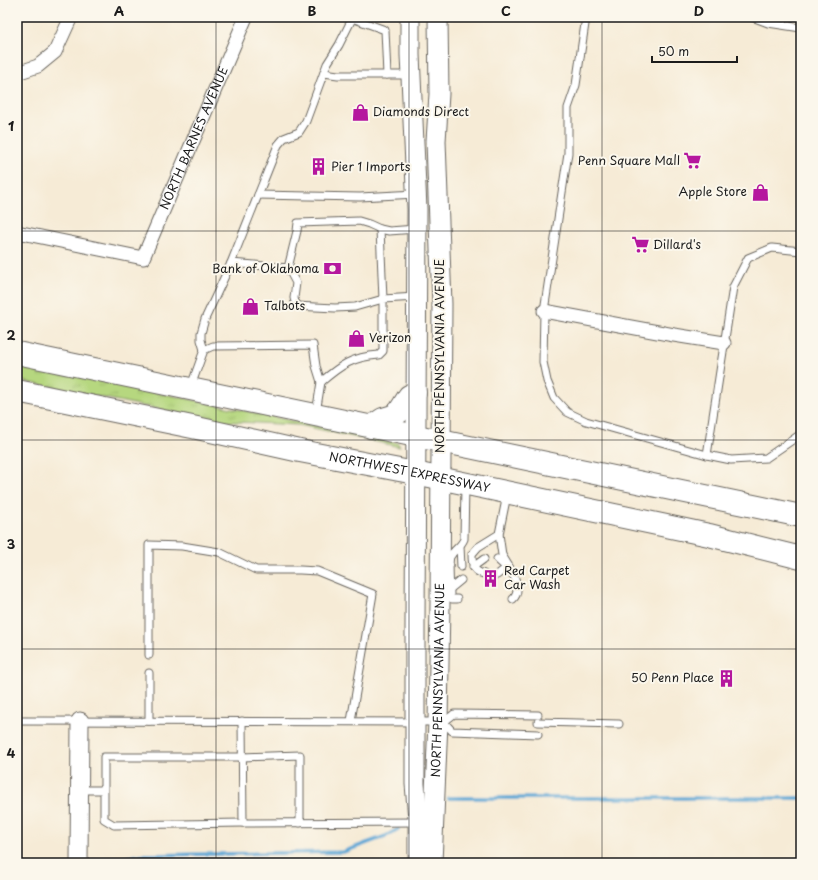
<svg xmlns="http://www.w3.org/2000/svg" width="818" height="880" font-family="'Playpen Sans',sans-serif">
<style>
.grass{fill:url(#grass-tufts);stroke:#697a4e}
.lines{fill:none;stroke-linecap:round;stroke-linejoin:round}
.stream{stroke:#5fa7d6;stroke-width:3.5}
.service-casing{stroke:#68645d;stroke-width:9}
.minor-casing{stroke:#68645d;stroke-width:15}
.tertiary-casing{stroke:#68645d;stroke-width:19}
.secondary-casing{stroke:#68645d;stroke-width:21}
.trunk-casing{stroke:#68645d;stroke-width:24}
.service{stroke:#fff;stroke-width:7}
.minor{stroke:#fff;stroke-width:13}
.tertiary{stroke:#fff;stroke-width:17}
.secondary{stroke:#fff;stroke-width:19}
.trunk{stroke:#fff;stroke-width:22}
.grid{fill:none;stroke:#1c1c1c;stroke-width:1;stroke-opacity:0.55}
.labels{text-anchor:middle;stroke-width:4;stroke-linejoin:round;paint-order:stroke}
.poi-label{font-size:12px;fill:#1c1c1c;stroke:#fbf7ec;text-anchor:start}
.street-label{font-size:12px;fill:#1c1c1c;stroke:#fbf7ec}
.neatline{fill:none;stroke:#1c1c1c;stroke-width:1.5}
.grid-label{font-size:13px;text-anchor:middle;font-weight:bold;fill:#1c1c1c}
</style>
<defs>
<pattern id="grass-tufts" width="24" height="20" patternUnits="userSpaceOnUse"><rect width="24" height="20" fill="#b6d77f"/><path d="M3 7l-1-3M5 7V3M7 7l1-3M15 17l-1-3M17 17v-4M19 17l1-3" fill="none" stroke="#9cb86d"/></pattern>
</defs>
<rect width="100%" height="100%" fill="#fbf7ec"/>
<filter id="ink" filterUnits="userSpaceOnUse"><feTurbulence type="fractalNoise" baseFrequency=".025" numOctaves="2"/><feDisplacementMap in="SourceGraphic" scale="8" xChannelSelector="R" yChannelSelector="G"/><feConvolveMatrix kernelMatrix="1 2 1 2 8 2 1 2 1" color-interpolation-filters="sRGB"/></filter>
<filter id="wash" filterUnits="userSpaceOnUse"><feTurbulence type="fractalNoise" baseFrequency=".012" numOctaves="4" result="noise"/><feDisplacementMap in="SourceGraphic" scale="16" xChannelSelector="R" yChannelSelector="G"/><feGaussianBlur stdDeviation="0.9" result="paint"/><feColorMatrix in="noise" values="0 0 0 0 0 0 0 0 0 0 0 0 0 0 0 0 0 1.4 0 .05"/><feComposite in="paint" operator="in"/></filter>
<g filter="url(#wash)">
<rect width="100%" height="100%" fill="#f6ebd6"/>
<!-- grass -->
<path class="grass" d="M17 363 398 443 400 447 299 425 216 421 17 380Z"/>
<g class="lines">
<!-- stream -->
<g class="stream">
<path d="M448 798H801"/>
<path d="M116 863 124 858 142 855 343 852 386 836 398 829"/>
</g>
</g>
</g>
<g filter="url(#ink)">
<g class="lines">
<defs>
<g id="service">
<path d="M586 17 576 85 568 108V153L544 311 543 362 547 381 554 398 567 412 586 421 707 455 731 460 766 458 801 434"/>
<path d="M752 17 768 23 801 28"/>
<path d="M352 18 385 30 387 75"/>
<path d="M324 73 338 75H409"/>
<path d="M258 195 360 197 416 194"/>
<path d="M231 263 278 145 284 138 299 132 306 121 327 64 339 45 353 17"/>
<path d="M288 268 296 283 294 298 296 306 335 308 355 307 383 299 380 229"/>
<path d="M204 350 201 340V333L205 319 231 263 288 268 297 231 298 223 359 221 369 224 380 229 389 231 416 229"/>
<path d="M321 382C341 365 352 357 379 355L383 351V299L416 297"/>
<path d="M191 386 204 350 213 346 313 345 316 366 321 382 316 413"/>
<path d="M707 455 733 287 748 258 772 248 801 251"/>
<path d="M499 534 502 555 510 568"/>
<path d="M460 546 461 567"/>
<path d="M497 559C502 564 507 568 511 572 517 579 520 593 513 599"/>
<path d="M473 567 484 559"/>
<path d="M484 574C473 572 472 564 472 554L478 547 499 534 507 495"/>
<path d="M497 575 506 568"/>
<path d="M450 589 461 580"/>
<path d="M457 599H452L450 596C450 587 448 563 450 557 454 549 461 547 464 539L465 486"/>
<path d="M149 655V545L182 546 219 552 256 570H300L317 571 373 594 351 721"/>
<path d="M149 673V721"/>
<path d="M17 721 438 722H444L454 714 538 715"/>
<path d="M242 721 243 823 417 822"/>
<path d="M444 722 452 731 538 734"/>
<path d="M538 722 619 724"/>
<path d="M80 790H103"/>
<path d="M243 823 114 825 104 819V757H243L300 755V823"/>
</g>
<g id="minor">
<path d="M17 73 38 66 55 52 71 17"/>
<path id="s1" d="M17 232 143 258 246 17"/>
<path d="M544 311 674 335 724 343"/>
</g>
<path id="tertiary" d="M79 863 80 721"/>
<g id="secondary">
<path d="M410 17V55L417 209 415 625V784L418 820V863"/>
<path id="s2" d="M432 863 438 722 440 604 442 304 436 141 439 94 438 17"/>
</g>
<g id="trunk">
<path d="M17 353 801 516"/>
<path id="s3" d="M17 391 197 428 300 451 415 473 709 535 801 558"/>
<path d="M371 427 383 419 393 416 399 412 409 396 415 393"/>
</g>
</defs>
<!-- service casing -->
<use href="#service" class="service-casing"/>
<!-- minor casing -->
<use href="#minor" class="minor-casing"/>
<!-- tertiary casing -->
<use href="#tertiary" class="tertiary-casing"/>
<!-- secondary casing -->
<use href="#secondary" class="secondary-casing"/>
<!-- trunk casing -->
<use href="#trunk" class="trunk-casing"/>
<!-- service -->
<use href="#service" class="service"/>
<!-- minor -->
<use href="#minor" class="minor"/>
<!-- tertiary -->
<use href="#tertiary" class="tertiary"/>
<!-- secondary -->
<use href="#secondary" class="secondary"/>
<!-- trunk -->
<use href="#trunk" class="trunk"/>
</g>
</g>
<!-- grid -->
<path class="grid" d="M216 17V863M409 17V863M602 17V863M17 231H801M17 440H801M17 649H801"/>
<!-- icons -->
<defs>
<symbol id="shop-bare" viewBox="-9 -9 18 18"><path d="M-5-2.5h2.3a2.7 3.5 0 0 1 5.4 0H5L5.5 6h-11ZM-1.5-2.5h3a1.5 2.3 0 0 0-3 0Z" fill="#b5179e" stroke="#fbf7ec" stroke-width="2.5" paint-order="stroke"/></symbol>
<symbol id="supermarket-bare" viewBox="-9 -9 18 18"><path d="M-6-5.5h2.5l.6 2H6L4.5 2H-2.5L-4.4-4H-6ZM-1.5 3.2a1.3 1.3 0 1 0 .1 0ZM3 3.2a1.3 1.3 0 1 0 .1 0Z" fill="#b5179e" stroke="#fbf7ec" stroke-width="2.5" paint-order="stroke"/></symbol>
<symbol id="building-bare" viewBox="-9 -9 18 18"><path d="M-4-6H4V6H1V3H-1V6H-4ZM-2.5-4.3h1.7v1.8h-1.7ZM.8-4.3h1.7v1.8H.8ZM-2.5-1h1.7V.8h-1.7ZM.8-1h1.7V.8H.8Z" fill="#b5179e" stroke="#fbf7ec" stroke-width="2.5" paint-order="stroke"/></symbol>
<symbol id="bank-bare" viewBox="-9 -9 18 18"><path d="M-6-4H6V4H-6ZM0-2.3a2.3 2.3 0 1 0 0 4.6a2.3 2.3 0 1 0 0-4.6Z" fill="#b5179e" stroke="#fbf7ec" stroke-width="2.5" paint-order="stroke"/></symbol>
</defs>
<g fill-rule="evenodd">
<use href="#shop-bare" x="348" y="100" width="25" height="25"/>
<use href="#supermarket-bare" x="680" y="148" width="25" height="25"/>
<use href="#building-bare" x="306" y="154" width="25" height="25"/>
<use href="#shop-bare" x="748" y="180" width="25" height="25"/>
<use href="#supermarket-bare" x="628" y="232" width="25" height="25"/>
<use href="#bank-bare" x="320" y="256" width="25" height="25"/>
<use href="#shop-bare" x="238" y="294" width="25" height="25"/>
<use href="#shop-bare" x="344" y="326" width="25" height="25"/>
<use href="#building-bare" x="478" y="566" width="25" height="25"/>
<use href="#building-bare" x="714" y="666" width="25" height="25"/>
</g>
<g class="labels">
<!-- poi labels -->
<g class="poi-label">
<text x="373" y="116">Diamonds Direct</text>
<text x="680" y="165" text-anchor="end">Penn Square Mall</text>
<text x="331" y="171">Pier 1 Imports</text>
<text x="747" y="196" text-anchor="end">Apple Store</text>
<text x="653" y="249">Dillard's</text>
<text x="319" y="273" text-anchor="end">Bank of Oklahoma</text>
<text x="264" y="310">Talbots</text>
<text x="369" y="342">Verizon</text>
<text x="504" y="575">Red Carpet<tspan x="504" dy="14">Car Wash</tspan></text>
<text x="714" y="682" text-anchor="end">50 Penn Place</text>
</g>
<!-- street labels -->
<g class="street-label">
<text dy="4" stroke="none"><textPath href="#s1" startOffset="259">NORTH BARNES AVENUE</textPath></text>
<text transform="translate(440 356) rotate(-90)" y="4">NORTH PENNSYLVANIA AVENUE</text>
<text dy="4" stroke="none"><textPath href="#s3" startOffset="401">NORTHWEST EXPRESSWAY</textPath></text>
<text dy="4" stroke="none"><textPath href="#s2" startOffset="183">NORTH PENNSYLVANIA AVENUE</textPath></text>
</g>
</g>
<!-- margin -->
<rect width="818" height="880" fill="none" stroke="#fbf7ec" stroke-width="44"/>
<!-- scale -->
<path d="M652 56v6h85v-6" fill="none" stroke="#1c1c1c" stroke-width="2"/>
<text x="658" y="56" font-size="12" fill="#1c1c1c" stroke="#fbf7ec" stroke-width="3" paint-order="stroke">50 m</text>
<rect x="22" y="22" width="774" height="836" class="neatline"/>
<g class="grid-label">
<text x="119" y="16">A</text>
<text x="312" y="16">B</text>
<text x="506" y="16">C</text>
<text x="699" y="16">D</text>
<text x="11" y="131">1</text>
<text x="11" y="340">2</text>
<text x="11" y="549">3</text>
<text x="11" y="758">4</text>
</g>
</svg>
